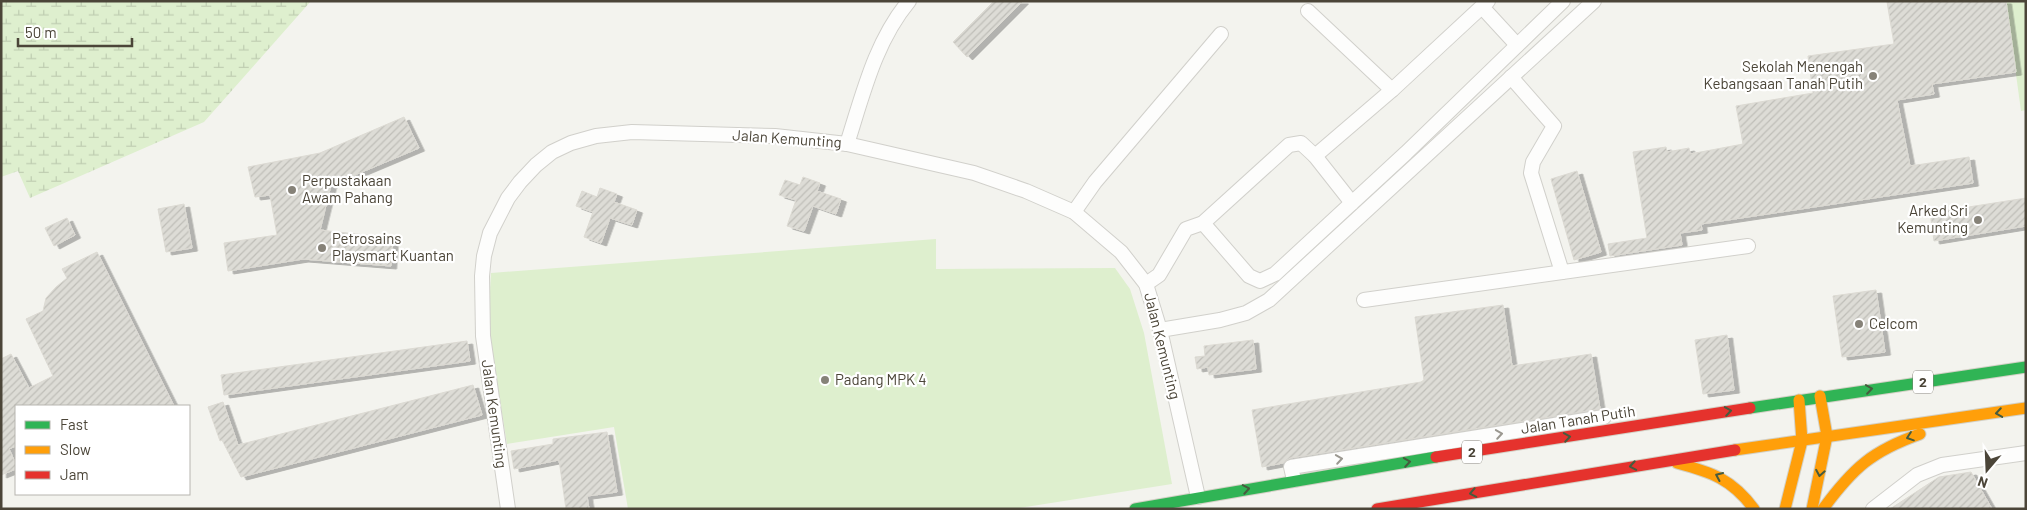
<svg xmlns="http://www.w3.org/2000/svg" width="2027" height="510" font-family="Barlow,sans-serif">
<style>
.wetland{fill:url(#wetland-marsh)}
.pitch{fill:#deefce}
.building{fill:url(#building-hatch);stroke:#dcdad3;filter:url(#shadow)}
.lines{fill:none;stroke-linecap:round;stroke-linejoin:round}
.street-casing{stroke:#d1d0cb;stroke-width:16}
.fast-casing{stroke:#d3d0c5;stroke-width:13}
.slow-casing{stroke:#d3d0c5;stroke-width:13}
.jam-casing{stroke:#d3d0c5;stroke-width:13}
.street{stroke:#fdfdfc;stroke-width:14}
.fast{stroke:#30b455;stroke-width:11}
.slow{stroke:#ff9f0a;stroke-width:11}
.jam{stroke:#e5322d;stroke-width:11}
.oneway{stroke:#465b3e}
.oneway2{stroke:#9b9890}
.poi-dot{fill:#868278;stroke:#fff;stroke-width:2}
.labels{text-anchor:middle;stroke-width:4.5;stroke-linejoin:round;paint-order:stroke}
.shield{fill:#fff;stroke:#817d74;stroke-width:1}
.shield-label{font-size:14px;font-weight:bold;fill:#4b4538}
.poi-label{font-size:15px;fill:#4b4538;stroke:#fff;text-anchor:start}
.street-label{font-size:15px;fill:#4b4538;stroke:#fff}
</style>
<defs>
<pattern id="wetland-marsh" width="20" height="14" patternUnits="userSpaceOnUse" patternTransform="scale(1.25)"><rect width="20" height="14" fill="#deefce"/><path d="M1 5h8M5 5V1M11 12h8M15 12V8" fill="none" stroke="#c0ceb2"/></pattern>
<pattern id="building-hatch" width="6" height="6" patternUnits="userSpaceOnUse" patternTransform="scale(1.25)"><rect width="6" height="6" fill="#dddcd6"/><path d="M-1 1l2-2M0 6l6-6M5 7l2-2" fill="none" stroke="#bfbeb8"/></pattern>
<filter id="shadow"><feDropShadow dx="5.5" dy="3" stdDeviation="0" flood-color="#0004"/></filter>
</defs>
<rect width="100%" height="100%" fill="#f3f3ee"/>
<!-- wetland -->
<path class="wetland" d="M1 1H311L204 122 30 198 18 171 1 177Z"/>
<!-- pitch -->
<g class="pitch">
<path d="M2006 1H2026V110L2021 111Z"/>
<path d="M936 239V269L1115 268 1130 289 1144 333 1172 484 1012 509H628L614 427 507 444 488 326 491 273Z"/>
</g>
<!-- building -->
<g class="building">
<path d="M994 1H1023L967 57 953 42Z"/>
<path d="M1894 1H2006L2016 72 1932 84 1934 94 1897 100 1910 166 1969 157 1973 183 1701 224 1702 230 1680 233 1682 245 1610 256 1608 244 1647 238 1633 152 1666 147 1667 152 1689 148 1690 154 1743 144 1736 106 1813 93 1808 56 1894 44 1887 2Z"/>
<path d="M404 117 419 148 331 185 320 230 393 238 391 266 303 259 228 271 224 243 277 235 270 195 255 197 248 167 320 153Z"/>
<path d="M1577 171 1601 252 1574 260 1551 179Z"/>
<path d="M803 177 820 183 817 191 841 199 836 214 813 206 804 231 787 226 796 200 779 195 785 180 800 185Z"/>
<path d="M600 188 617 194 614 202 637 210 632 225 610 218 601 243 584 237 593 212 576 206 582 191 597 197Z"/>
<path d="M2026 198V226L1934 241 1930 213Z"/>
<path d="M184 204 192 248 166 252 158 209Z"/>
<path d="M67 218 75 235 54 246 45 228Z"/>
<path d="M97 252 174 406H16V446L9 449 16 464V469L1 475V359L11 354 29 388 53 376 26 319 43 311 46 298 56 287 67 278 62 269Z"/>
<path d="M1876 290 1885 352 1842 357 1833 296Z"/>
<path d="M1503 305 1512 366 1591 354 1600 409 1290 458 1283 463 1262 467 1252 410 1421 382 1424 380 1415 317Z"/>
<path d="M1727 335 1734 390 1703 394 1695 340Z"/>
<path d="M1253 340 1256 369 1209 375 1208 367 1197 369 1195 357 1205 356 1204 346Z"/>
<path d="M467 341 470 361 224 395 221 375Z"/>
<path d="M473 385 482 415 241 477 222 440 220 441 208 407 223 402 238 445Z"/>
<path d="M607 432 617 492 587 496 589 509H566L559 460 514 469 511 451 553 444V439Z"/>
<path d="M1971 472 1992 509H1890L1939 477Z"/>
</g>
<g class="lines">
<defs>
<g id="street">
<path d="M1482 7 1517 45"/>
<path d="M1308 11 1392 90"/>
<path d="M1511 77 1554 126 1533 162 1531 173 1562 272"/>
<path d="M847 144C863 94 875 42 909 1"/>
<path d="M1315 156 1392 90 1488 1"/>
<path d="M1074 212 1095 182 1221 34"/>
<path d="M1203 223 1249 276 1260 281 1275 274 1406 153 1563 1"/>
<path d="M1146 284 1159 275 1186 229 1203 223 1289 145 1301 143 1315 156 1352 203"/>
<path d="M1364 300 1748 246"/>
<path d="M1160 330 1220 320 1246 313 1269 300 1594 1"/>
<path d="M1294 480 1291 467 1604 417"/>
<path d="M508 509 483 336 482 276 484 256 490 233 508 198 520 182 536 165 552 152 571 143 596 136 632 132 775 136 847 144 974 173 1026 191 1074 212 1121 252 1146 284 1160 330 1198 497"/>
<path d="M1873 509 1917 475 1942 465 2026 453"/>
</g>
<g id="fast">
<path d="M1750 408 2026 367"/>
<path d="M1135 509 1436 457"/>
</g>
<g id="slow">
<path d="M1735 450 2026 408"/>
<path d="M1677 463C1711 472 1732 479 1754 509"/>
<path d="M1785 509 1802 441 1799 400"/>
<path d="M1812 509 1827 436 1820 396"/>
<path d="M1823 509C1853 468 1872 451 1920 434"/>
</g>
<g id="jam">
<path d="M1436 457 1750 408"/>
<path d="M1377 509 1735 450"/>
</g>
</defs>
<!-- street casing -->
<use href="#street" class="street-casing"/>
<!-- fast casing -->
<use href="#fast" class="fast-casing"/>
<!-- slow casing -->
<use href="#slow" class="slow-casing"/>
<!-- jam casing -->
<use href="#jam" class="jam-casing"/>
<!-- street -->
<use href="#street" class="street"/>
<!-- fast -->
<use href="#fast" class="fast"/>
<!-- slow -->
<use href="#slow" class="slow"/>
<!-- jam -->
<use href="#jam" class="jam"/>
</g>
<!-- one-way arrows -->
<defs><path id="oneway-chevron" d="M-2-3.5L2.5 0L-2 3.5" fill="none" stroke-width="1.6" stroke-linecap="round" stroke-linejoin="round" transform="scale(1.25)"/></defs>
<g class="oneway">
<use href="#oneway-chevron" transform="translate(1869 389) rotate(-8)"/>
<use href="#oneway-chevron" transform="translate(1728 411) rotate(-9)"/>
<use href="#oneway-chevron" transform="translate(1999 413) rotate(171)"/>
<use href="#oneway-chevron" transform="translate(1567 437) rotate(-9)"/>
<use href="#oneway-chevron" transform="translate(1910 437) rotate(161)"/>
<use href="#oneway-chevron" transform="translate(1407 462) rotate(-9)"/>
<use href="#oneway-chevron" transform="translate(1633 466) rotate(170)"/>
<use href="#oneway-chevron" transform="translate(1820 473) rotate(100)"/>
<use href="#oneway-chevron" transform="translate(1719 476) rotate(-156)"/>
<use href="#oneway-chevron" transform="translate(1246 489) rotate(-10)"/>
<use href="#oneway-chevron" transform="translate(1473 493) rotate(169)"/>
</g>
<g class="oneway2">
<use href="#oneway-chevron" transform="translate(1499 434) rotate(-9)"/>
<use href="#oneway-chevron" transform="translate(1339 459) rotate(-9)"/>
</g>
<!-- markers -->
<g class="poi-dot">
<circle cx="1873" cy="76" r="5"/>
<circle cx="292" cy="190" r="5"/>
<circle cx="1978" cy="220" r="5"/>
<circle cx="322" cy="248" r="5"/>
<circle cx="1859" cy="324" r="5"/>
<circle cx="825" cy="380" r="5"/>
</g>
<g class="labels">
<!-- shield labels -->
<g class="shield">
<rect x="1913" y="370.5" width="20" height="23" rx="4"/>
<rect x="1462" y="440.5" width="20" height="23" rx="4"/>
</g>
<g class="shield-label">
<text x="1923" y="387">2</text>
<text x="1472" y="457">2</text>
</g>
<!-- poi labels -->
<g class="poi-label">
<text x="1863" y="72" text-anchor="end">Sekolah Menengah<tspan x="1863" dy="17">Kebangsaan Tanah Putih</tspan></text>
<text x="302" y="186">Perpustakaan<tspan x="302" dy="17">Awam Pahang</tspan></text>
<text x="1968" y="216" text-anchor="end">Arked Sri<tspan x="1968" dy="17">Kemunting</tspan></text>
<text x="332" y="244">Petrosains<tspan x="332" dy="17">Playsmart Kuantan</tspan></text>
<text x="1869" y="329">Celcom</text>
<text x="835" y="385">Padang MPK 4</text>
</g>
<!-- street labels -->
<g class="street-label">
<text transform="translate(787 139) rotate(4)" y="5">Jalan Kemunting</text>
<text transform="translate(1162 346) rotate(76)" y="5">Jalan Kemunting</text>
<text transform="translate(494 414) rotate(82)" y="5">Jalan Kemunting</text>
<text transform="translate(1578 420) rotate(-9)" y="5">Jalan Tanah Putih</text>
</g>
</g>
<!-- border -->
<rect width="2027" height="510" fill="none" stroke="#4b4538" stroke-width="5"/>
<!-- legend -->
<rect x="15" y="405" width="175" height="90" fill="#ffffff" stroke="#b7b5af"/>
<rect x="25" y="421" width="25" height="8" fill="#30b455" stroke="#b7b5af"/>
<text x="60" y="430" font-size="15" fill="#4b4538">Fast</text>
<rect x="25" y="446" width="25" height="8" fill="#ff9f0a" stroke="#b7b5af"/>
<text x="60" y="455" font-size="15" fill="#4b4538">Slow</text>
<rect x="25" y="471" width="25" height="8" fill="#e5322d" stroke="#b7b5af"/>
<text x="60" y="480" font-size="15" fill="#4b4538">Jam</text>
<!-- north arrow -->
<g transform="translate(1987 470) rotate(199)" stroke="#ffffff" stroke-width="4" paint-order="stroke">
<path d="M0-4L9 19L0 12L-9 19Z" fill="#4b4538"/>
<text y="-8" font-size="14" font-weight="bold" text-anchor="middle" fill="#4b4538">N</text>
</g>
<!-- scale -->
<path d="M18 38v8h114v-8" fill="none" stroke="#4b4538" stroke-width="2.5"/>
<text x="25" y="38" font-size="15" fill="#4b4538" stroke="#ffffff" stroke-width="4" paint-order="stroke">50 m</text>
</svg>
